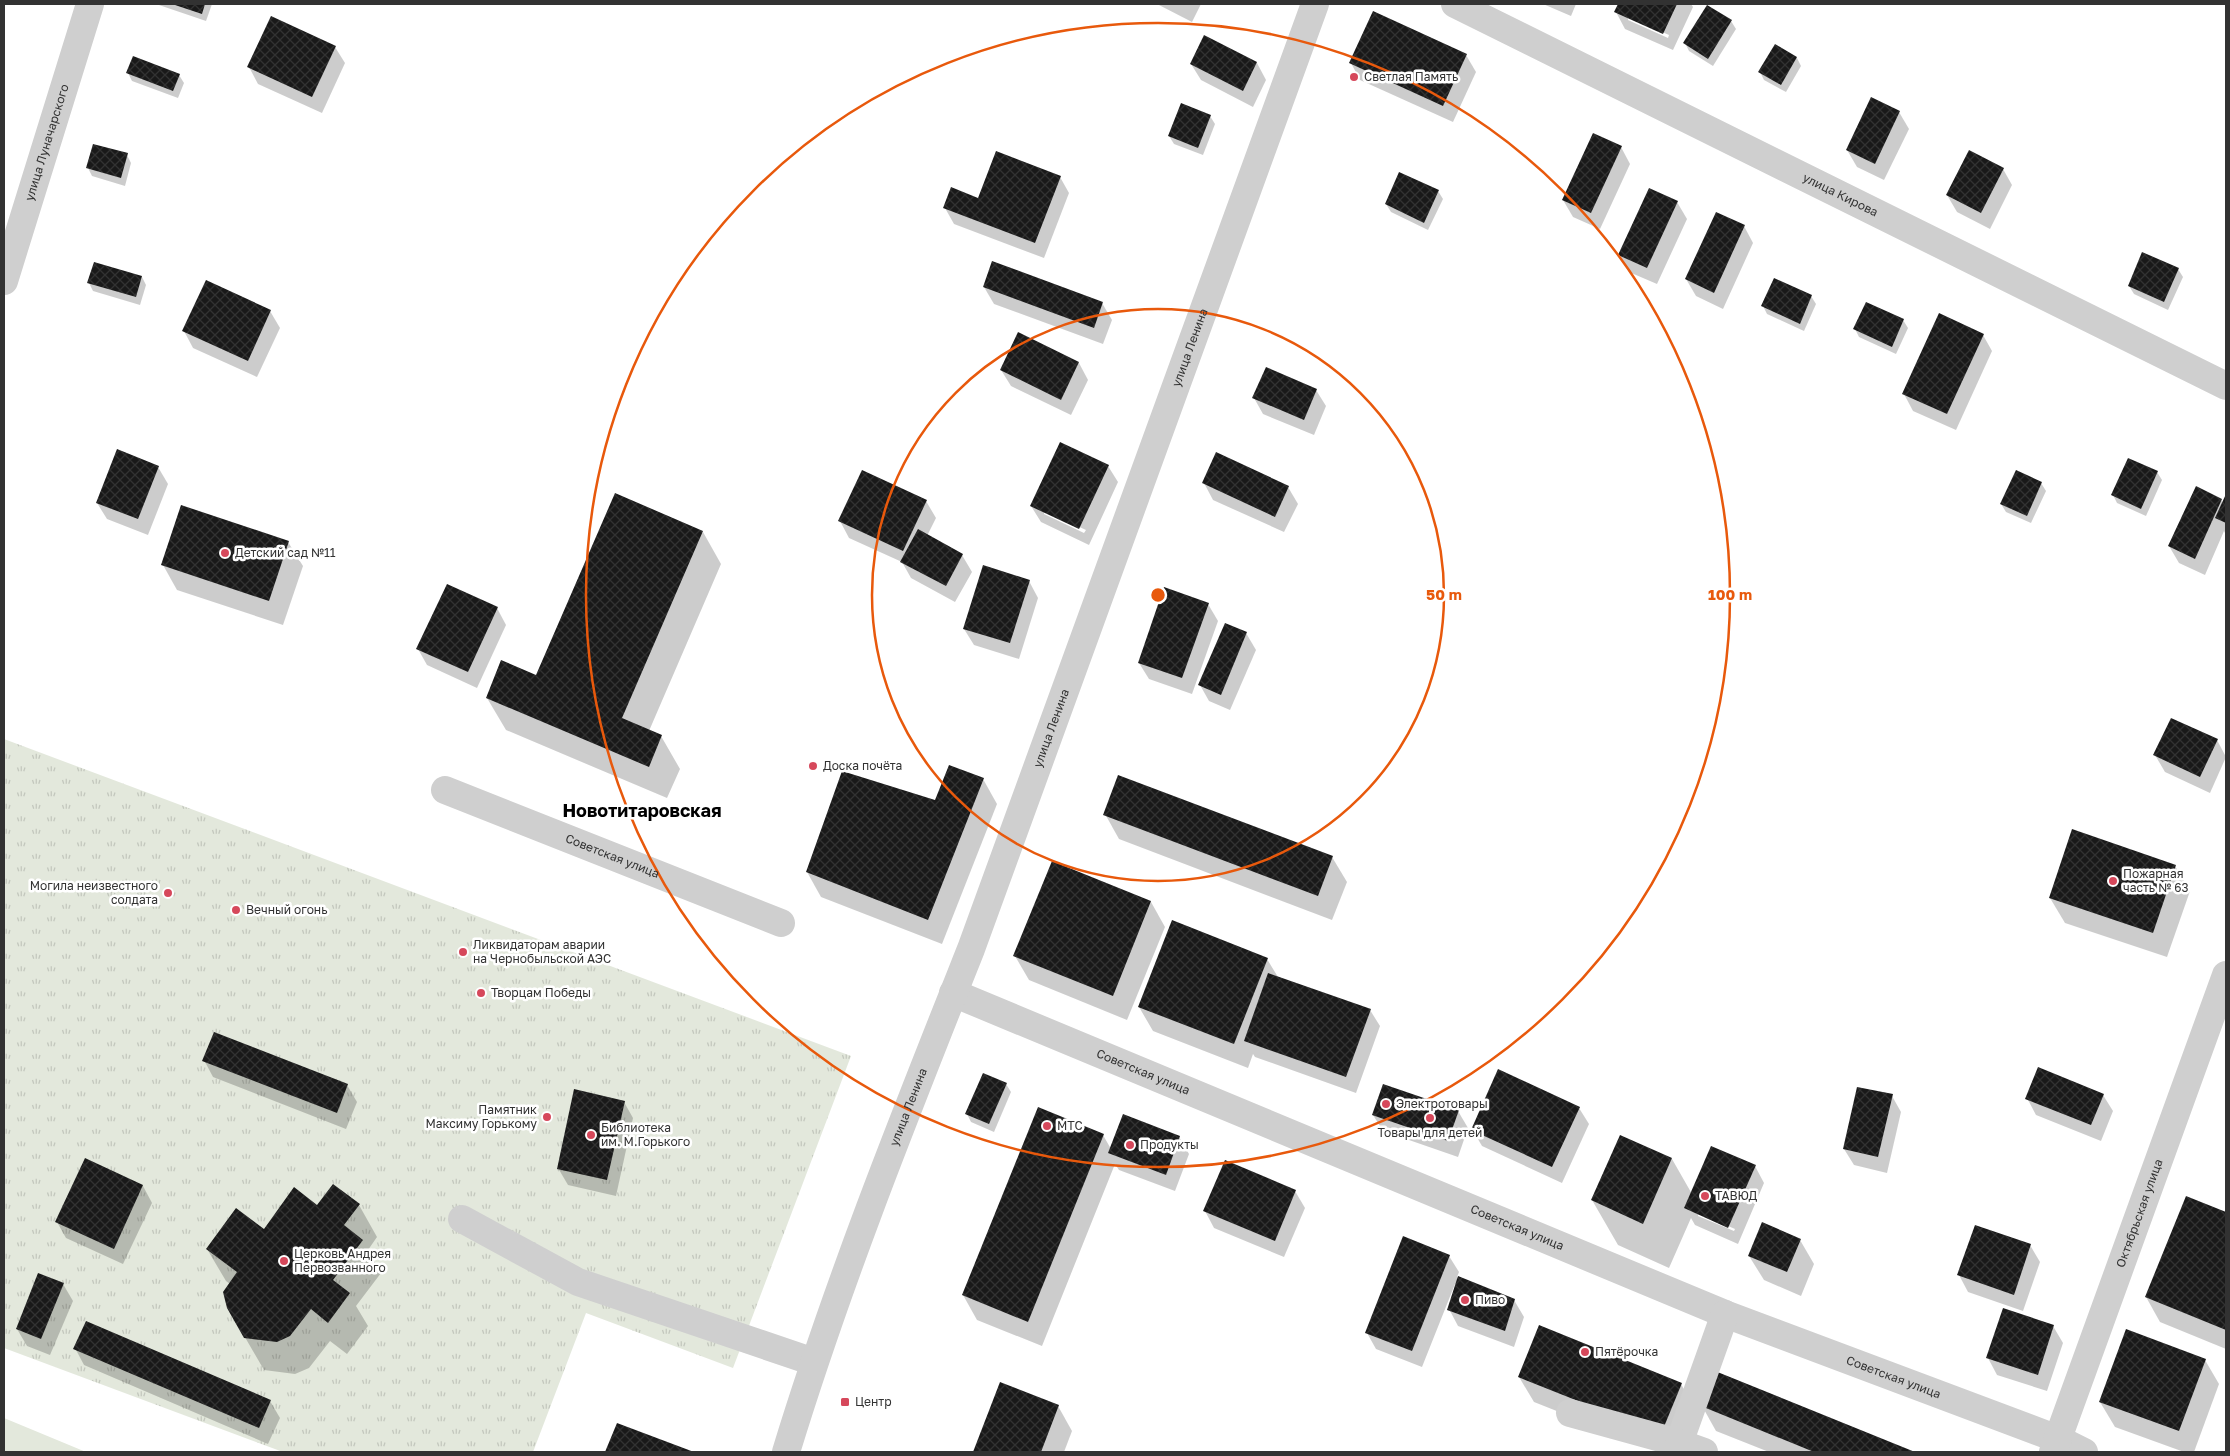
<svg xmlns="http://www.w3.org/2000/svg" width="2230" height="1456" font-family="'Golos Text',sans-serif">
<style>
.grass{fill:url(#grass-tufts)}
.garden{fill:#e3e8dc}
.shadow{fill:#0003;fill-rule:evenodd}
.building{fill:url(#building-cross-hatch)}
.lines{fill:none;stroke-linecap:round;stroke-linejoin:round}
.minor{stroke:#cfcfcf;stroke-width:28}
.ring{fill:none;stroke:#e8590c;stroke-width:2.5}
.poi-dot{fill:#d6485b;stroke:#fff;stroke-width:2}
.labels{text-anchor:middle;stroke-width:5;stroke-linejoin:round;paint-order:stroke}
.poi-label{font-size:12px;fill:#323232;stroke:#fff;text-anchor:start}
.street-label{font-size:12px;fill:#323232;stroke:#fff}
.district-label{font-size:18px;font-weight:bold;fill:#000;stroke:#fff}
.centre{fill:#e8590c;stroke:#fff;stroke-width:2.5}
.ring-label{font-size:15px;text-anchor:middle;font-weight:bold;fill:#e8590c;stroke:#fff;stroke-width:5;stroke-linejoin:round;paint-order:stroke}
</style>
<defs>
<pattern id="grass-tufts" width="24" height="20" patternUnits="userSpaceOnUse" patternTransform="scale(1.25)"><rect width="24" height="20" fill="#e3e8dc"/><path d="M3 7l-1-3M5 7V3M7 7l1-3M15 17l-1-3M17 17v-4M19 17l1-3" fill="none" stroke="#c3c7bd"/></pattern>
<pattern id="building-cross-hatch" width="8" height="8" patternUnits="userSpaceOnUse" patternTransform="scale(1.25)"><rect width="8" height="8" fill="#191919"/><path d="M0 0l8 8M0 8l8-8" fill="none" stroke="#323232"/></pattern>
</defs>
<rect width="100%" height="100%" fill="#fff"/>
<!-- grass -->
<path class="grass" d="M4 739 851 1056 733 1368 586 1313 533 1452H283L4 1348Z"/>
<!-- garden -->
<path class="garden" d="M4 1418 86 1452H4Z"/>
<!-- shadow -->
<g class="shadow">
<path d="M156 4H212L206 21Z"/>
<path d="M1157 4H1201L1192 22Z"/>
<path d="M1543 4H1576L1571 16Z"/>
<path d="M1620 4H1691L1693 7 1673 50 1625 29 1616 12ZM1628 17 1669 35 1668 38 1628 20Z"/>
<path d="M1731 21 1736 29 1713 66 1689 51 1685 43Z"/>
<path d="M1205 36 1257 63 1266 80 1253 107 1201 80 1191 64Z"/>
<path d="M1775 46 1797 58 1801 66 1786 92 1764 80 1760 72Z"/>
<path d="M335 47 345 63 322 113 258 84 249 67Z"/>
<path d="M1466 55 1476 72 1453 122 1360 80 1351 63Z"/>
<path d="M128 73 179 75 184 83 178 98 132 81Z"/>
<path d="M1899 112 1909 129 1884 180 1857 167 1847 150Z"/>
<path d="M1210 116 1215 124 1203 155 1174 144 1169 136Z"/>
<path d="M1621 147 1630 164 1600 229 1573 217 1563 200Z"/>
<path d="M127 155 131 163 125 186 92 176 88 168Z"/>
<path d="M2003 169 2012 185 1990 229 1957 212 1947 195Z"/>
<path d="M1060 177 1069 193 1044 258 954 224 945 208Z"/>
<path d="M1438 191 1443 199 1428 230 1391 212 1386 204Z"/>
<path d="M1677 202 1687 219 1657 284 1629 272 1620 255Z"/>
<path d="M1744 226 1753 243 1723 309 1696 296 1686 279Z"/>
<path d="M2178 269 2183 277 2168 310 2134 294 2129 286Z"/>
<path d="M142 277 146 285 140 305 93 291 89 283Z"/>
<path d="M984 287 1102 303 1112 320 1103 344 994 304Z"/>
<path d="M1811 296 1816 304 1804 331 1767 314 1763 306Z"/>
<path d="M270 311 280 328 257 377 193 348 184 331Z"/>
<path d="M1903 320 1908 328 1896 354 1859 337 1855 329Z"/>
<path d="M1983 335 1992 351 1956 430 1913 411 1904 394Z"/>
<path d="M1079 363 1088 380 1071 415 1011 386 1001 370Z"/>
<path d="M1316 390 1326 406 1314 435 1263 414 1254 398Z"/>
<path d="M2129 459 2157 472 2162 480 2146 516 2117 503 2113 495Z"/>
<path d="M1108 466 1118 482 1089 545 1041 522 1031 506ZM1044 511 1086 530 1084 533 1044 514Z"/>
<path d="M158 467 168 484 148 535 107 519 97 503Z"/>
<path d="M1204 483 1288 487 1298 504 1284 532 1213 500Z"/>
<path d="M2041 483 2046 491 2031 523 2006 512 2001 504Z"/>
<path d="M2226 497V535L2224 531 2205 575 2179 563 2169 546 2221 500 2223 503Z"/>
<path d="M926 501 936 518 927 536 962 555 972 572 955 602 911 578 902 562 849 538 840 521Z"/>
<path d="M703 532 721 564 649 731 661 736 680 769 667 798 506 730 487 698 537 677Z"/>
<path d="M288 542 303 566 283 625 177 590 163 565Z"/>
<path d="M1029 581 1038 598 1019 659 974 645 964 629Z"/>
<path d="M1208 604 1218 621 1192 694 1149 679 1139 663Z"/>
<path d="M497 608 506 625 477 688 427 665 418 649Z"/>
<path d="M1246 633 1256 650 1230 710 1209 701 1200 685Z"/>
<path d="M2217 740 2226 757 2210 793 2165 772 2155 755Z"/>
<path d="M983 779 997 804 942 944 821 897 807 872 936 802Z"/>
<path d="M1105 814 1332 857 1347 882 1332 920 1119 839Z"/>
<path d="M2175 866 2190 891 2167 957 2065 923 2050 898Z"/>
<path d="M1151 902 1165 927 1127 1020 1029 980 1015 956Z"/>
<path d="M1267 959 1278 977 1370 1010 1380 1026 1356 1093 1255 1057 1253 1054 1248 1068 1153 1031 1139 1007Z"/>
<path d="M204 1060 347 1085 357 1102 346 1129 213 1077Z"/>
<path d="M1006 1084 1011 1092 994 1132 971 1122 967 1114Z"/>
<path d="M2103 1095 2113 1111 2101 1141 2036 1115 2027 1098Z"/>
<path d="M1892 1096 1901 1112 1887 1173 1854 1165 1844 1149Z"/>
<path d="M624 1102 633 1118 616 1196 568 1185 558 1168Z"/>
<path d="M1579 1108 1589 1124 1562 1183 1482 1146 1472 1129Z"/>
<path d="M1458 1111 1468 1128 1458 1157 1383 1131 1373 1115Z"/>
<path d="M1103 1135 1111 1149 1179 1137 1189 1154 1175 1191 1119 1170 1115 1164 1042 1346 977 1320 963 1295Z"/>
<path d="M1621 1136 1672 1159 1692 1194 1755 1166 1764 1183 1738 1244 1695 1225 1691 1218 1669 1268 1618 1245 1592 1200ZM1698 1213 1735 1229 1734 1231 1698 1216Z"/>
<path d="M143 1186 152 1203 123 1264 66 1238 57 1222Z"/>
<path d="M1295 1191 1305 1208 1284 1257 1214 1228 1205 1211Z"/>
<path d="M2187 1197 2226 1214V1349L2160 1322 2146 1297Z"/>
<path d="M359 1205 377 1237 368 1250 381 1273 356 1306 368 1326 347 1354 330 1341 309 1368 295 1374 264 1370 228 1308 230 1284 226 1281 207 1249 264 1230 317 1206Z"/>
<path d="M1800 1240 1814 1264 1801 1296 1764 1280 1749 1256Z"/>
<path d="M2030 1245 2040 1262 2023 1311 1968 1292 1959 1275Z"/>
<path d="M1449 1256 1459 1272 1457 1277 1514 1300 1524 1317 1514 1347 1458 1326 1449 1309 1457 1285 1455 1284 1422 1367 1376 1349 1367 1333Z"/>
<path d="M63 1284 73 1301 50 1355 27 1346 17 1329Z"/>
<path d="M2053 1326 2063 1343 2047 1391 1997 1375 1988 1358Z"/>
<path d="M75 1348 270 1401 280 1418 268 1444 84 1365Z"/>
<path d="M2205 1360 2219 1384 2194 1452H2184L2115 1427 2100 1402Z"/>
<path d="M1716 1372 1912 1452H1769L1716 1431 1702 1406Z"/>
<path d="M1519 1377 1681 1384 1695 1409 1678 1452H1660L1534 1402Z"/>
<path d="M1001 1384 1058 1406 1072 1431 1064 1452H975Z"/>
<path d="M617 1424 691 1452H607Z"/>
</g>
<!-- building -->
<g class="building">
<path d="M172 4H205L202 14Z"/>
<path d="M1618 4H1677L1663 34 1614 12Z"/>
<path d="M1707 5 1732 20 1708 59 1683 43Z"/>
<path d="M1373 11 1467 54 1443 106 1349 63Z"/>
<path d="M271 16 336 46 312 97 247 67Z"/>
<path d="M1204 35 1257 62 1243 91 1190 64Z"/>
<path d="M1775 44 1797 57 1781 85 1758 72Z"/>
<path d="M133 56 180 74 173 91 126 73Z"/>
<path d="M1871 97 1900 111 1875 164 1846 150Z"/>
<path d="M1181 103 1211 115 1198 148 1168 136Z"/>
<path d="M1593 133 1622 146 1591 213 1562 200Z"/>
<path d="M93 144 128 153 121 178 86 168Z"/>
<path d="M1969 150 2004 168 1981 213 1946 195Z"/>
<path d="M996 151 1061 176 1035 243 943 208 951 187 978 198Z"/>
<path d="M1399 172 1439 190 1424 223 1385 204Z"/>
<path d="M1649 188 1678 201 1647 268 1618 255Z"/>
<path d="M1716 212 1745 225 1714 293 1685 279Z"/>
<path d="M2142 252 2179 268 2164 302 2128 286Z"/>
<path d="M992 261 1103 302 1094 328 983 287Z"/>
<path d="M94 262 142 276 136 297 87 283Z"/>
<path d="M1774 278 1812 295 1800 324 1761 306Z"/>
<path d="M206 280 271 310 248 361 182 331Z"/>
<path d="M1866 302 1904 319 1892 347 1853 329Z"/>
<path d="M1939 313 1984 334 1947 414 1902 394Z"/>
<path d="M1018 332 1079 362 1061 400 1000 370Z"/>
<path d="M1266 367 1317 389 1304 420 1252 398Z"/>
<path d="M1060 442 1109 465 1079 529 1030 506Z"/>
<path d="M117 449 159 466 138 519 96 503Z"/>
<path d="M1216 452 1289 486 1275 517 1202 483Z"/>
<path d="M2128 458 2158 471 2141 509 2111 495Z"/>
<path d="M862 470 927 500 903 551 838 521Z"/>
<path d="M2016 470 2042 482 2027 516 2000 504Z"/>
<path d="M2196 486 2222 499 2195 559 2168 546Z"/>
<path d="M615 493 703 531 622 718 662 735 649 767 486 698 501 660 536 675Z"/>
<path d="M2226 494V523L2215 518Z"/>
<path d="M181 505 289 541 269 601 161 565Z"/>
<path d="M918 529 963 554 946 586 900 562Z"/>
<path d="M983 565 1030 580 1010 643 963 629Z"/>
<path d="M447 584 498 607 468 672 416 649Z"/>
<path d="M1164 587 1209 603 1182 678 1138 663Z"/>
<path d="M1225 623 1247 632 1221 695 1198 685Z"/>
<path d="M2171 718 2218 739 2200 777 2153 755Z"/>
<path d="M949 765 984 778 928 920 806 872 842 771 935 800Z"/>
<path d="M1118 775 1333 856 1318 896 1103 815Z"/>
<path d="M2072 829 2176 865 2153 933 2049 898Z"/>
<path d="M1052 861 1151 901 1113 996 1013 956Z"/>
<path d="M1172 920 1268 958 1234 1044 1138 1007Z"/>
<path d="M1268 973 1371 1009 1346 1077 1244 1041Z"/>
<path d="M214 1032 348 1084 337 1113 202 1061Z"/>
<path d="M2038 1067 2104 1094 2091 1125 2025 1099Z"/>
<path d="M1498 1069 1580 1107 1552 1167 1471 1130Z"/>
<path d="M983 1073 1007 1083 989 1124 965 1114Z"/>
<path d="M1383 1084 1459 1110 1448 1141 1372 1115Z"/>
<path d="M1857 1087 1893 1094 1878 1157 1843 1149Z"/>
<path d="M574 1089 625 1101 607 1180 557 1169Z"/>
<path d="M1038 1107 1104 1134 1028 1322 962 1295Z"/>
<path d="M1123 1114 1180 1136 1166 1175 1108 1153Z"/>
<path d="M1620 1135 1672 1158 1643 1224 1591 1200Z"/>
<path d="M1711 1146 1756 1165 1728 1228 1684 1208Z"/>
<path d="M85 1158 143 1185 114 1249 55 1222Z"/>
<path d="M1225 1160 1296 1190 1275 1241 1203 1211Z"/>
<path d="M333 1184 360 1204 344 1225 363 1240 333 1280 350 1293 328 1323 311 1309 290 1336 277 1342 244 1338 227 1308 223 1292 237 1272 206 1249 236 1208 264 1229 294 1187 317 1205Z"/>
<path d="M2186 1196 2226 1212V1330L2145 1297Z"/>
<path d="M1762 1222 1801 1239 1787 1272 1748 1256Z"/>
<path d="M1975 1225 2031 1244 2014 1295 1957 1275Z"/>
<path d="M1403 1236 1450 1255 1412 1351 1365 1333Z"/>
<path d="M38 1273 64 1283 41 1339 16 1329Z"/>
<path d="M1458 1276 1515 1299 1505 1331 1447 1310Z"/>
<path d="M2003 1308 2054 1325 2038 1375 1986 1358Z"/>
<path d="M86 1321 271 1400 259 1428 73 1349Z"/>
<path d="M1539 1325 1682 1383 1661 1434 1518 1377Z"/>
<path d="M2126 1329 2206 1359 2179 1431 2099 1402Z"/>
<path d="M1715 1371 1915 1452H1814L1701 1406Z"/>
<path d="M1000 1382 1059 1405 1041 1452H973Z"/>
<path d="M617 1423 694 1452H605Z"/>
</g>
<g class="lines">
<!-- minor -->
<g class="minor">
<path id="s1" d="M1455 4 2226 386"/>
<path id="s2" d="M4 281 90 4"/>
<path id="s3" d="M445 790 781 923"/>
<path id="s4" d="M953 993 1725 1314 2058 1439 2084 1452"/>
<path d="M462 1219 578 1282 814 1362"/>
<path d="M1570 1413 1679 1443 1725 1314"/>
<path d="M1679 1443 1704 1452"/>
<path id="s5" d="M786 1452C838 1282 905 1115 971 949L1315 4"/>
<path id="s6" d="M2053 1452 2226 975"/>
</g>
</g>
<!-- distance rings -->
<g class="ring">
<circle cx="1158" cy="595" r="286"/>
<circle cx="1158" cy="595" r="572"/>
</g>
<!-- markers -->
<g class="poi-dot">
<circle cx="1354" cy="77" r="5"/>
<circle cx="225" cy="553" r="5"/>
<circle cx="813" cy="766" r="5"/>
<circle cx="2113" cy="881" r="5"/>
<circle cx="168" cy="893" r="5"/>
<circle cx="236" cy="910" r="5"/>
<circle cx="463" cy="952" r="5"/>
<circle cx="481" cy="993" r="5"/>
<circle cx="1386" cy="1104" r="5"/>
<circle cx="547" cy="1117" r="5"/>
<circle cx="1430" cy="1118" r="5"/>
<circle cx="1047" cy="1126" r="5"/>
<circle cx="591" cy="1135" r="5"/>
<circle cx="1130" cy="1145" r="5"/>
<circle cx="1705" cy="1196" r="5"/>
<circle cx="284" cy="1261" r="5"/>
<circle cx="1465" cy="1300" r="5"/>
<circle cx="1585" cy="1352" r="5"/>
<rect x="840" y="1397" width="10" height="10" rx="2.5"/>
</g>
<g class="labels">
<!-- poi labels -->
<g class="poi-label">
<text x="1364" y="81">Светлая Память</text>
<text x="235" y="557">Детский сад №11</text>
<text x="823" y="770">Доска почёта</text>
<text x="2123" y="878">Пожарная<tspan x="2123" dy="14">часть № 63</tspan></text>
<text x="158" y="890" text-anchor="end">Могила неизвестного<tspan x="158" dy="14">солдата</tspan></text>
<text x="246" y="914">Вечный огонь</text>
<text x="473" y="949">Ликвидаторам аварии<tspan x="473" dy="14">на Чернобыльской АЭС</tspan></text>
<text x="491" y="997">Творцам Победы</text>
<text x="1396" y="1108">Электротовары</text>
<text x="537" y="1114" text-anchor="end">Памятник<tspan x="537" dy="14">Максиму Горькому</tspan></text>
<text x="1057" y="1130">МТС</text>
<text x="601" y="1132">Библиотека<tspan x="601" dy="14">им. М.Горького</tspan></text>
<text x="1430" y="1137" text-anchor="middle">Товары для детей</text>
<text x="1140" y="1149">Продукты</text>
<text x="1715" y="1200">ТАВЮД</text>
<text x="294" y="1258">Церковь Андрея<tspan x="294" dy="14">Первозванного</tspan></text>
<text x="1475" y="1304">Пиво</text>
<text x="1595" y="1356">Пятёрочка</text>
<text x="855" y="1406">Центр</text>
</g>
<!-- street labels -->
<g class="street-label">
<text dy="4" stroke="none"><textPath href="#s2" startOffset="145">улица Луначарского</textPath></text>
<text dy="4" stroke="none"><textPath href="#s1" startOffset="430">улица Кирова</textPath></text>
<text dy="4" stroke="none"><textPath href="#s5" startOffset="1176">улица Ленина</textPath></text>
<text dy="4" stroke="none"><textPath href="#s5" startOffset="771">улица Ленина</textPath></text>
<text dy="4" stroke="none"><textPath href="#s3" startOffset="180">Советская улица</textPath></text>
<text dy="4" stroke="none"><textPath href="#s4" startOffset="206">Советская улица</textPath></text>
<text dy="4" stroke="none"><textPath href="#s5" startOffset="366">улица Ленина</textPath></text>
<text dy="4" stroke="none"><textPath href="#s6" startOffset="254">Октябрьская улица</textPath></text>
<text dy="4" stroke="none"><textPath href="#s4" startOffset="611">Советская улица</textPath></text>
<text dy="4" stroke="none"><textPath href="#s4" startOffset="1016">Советская улица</textPath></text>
</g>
<!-- district labels -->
<g class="district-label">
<text x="642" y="817">Новотитаровская</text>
</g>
</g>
<circle cx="1158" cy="595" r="8" class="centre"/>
<g class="ring-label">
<text x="1444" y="600">50 m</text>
<text x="1730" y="600">100 m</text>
</g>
<!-- border -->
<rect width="2230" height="1456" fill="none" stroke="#323232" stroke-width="10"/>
</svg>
